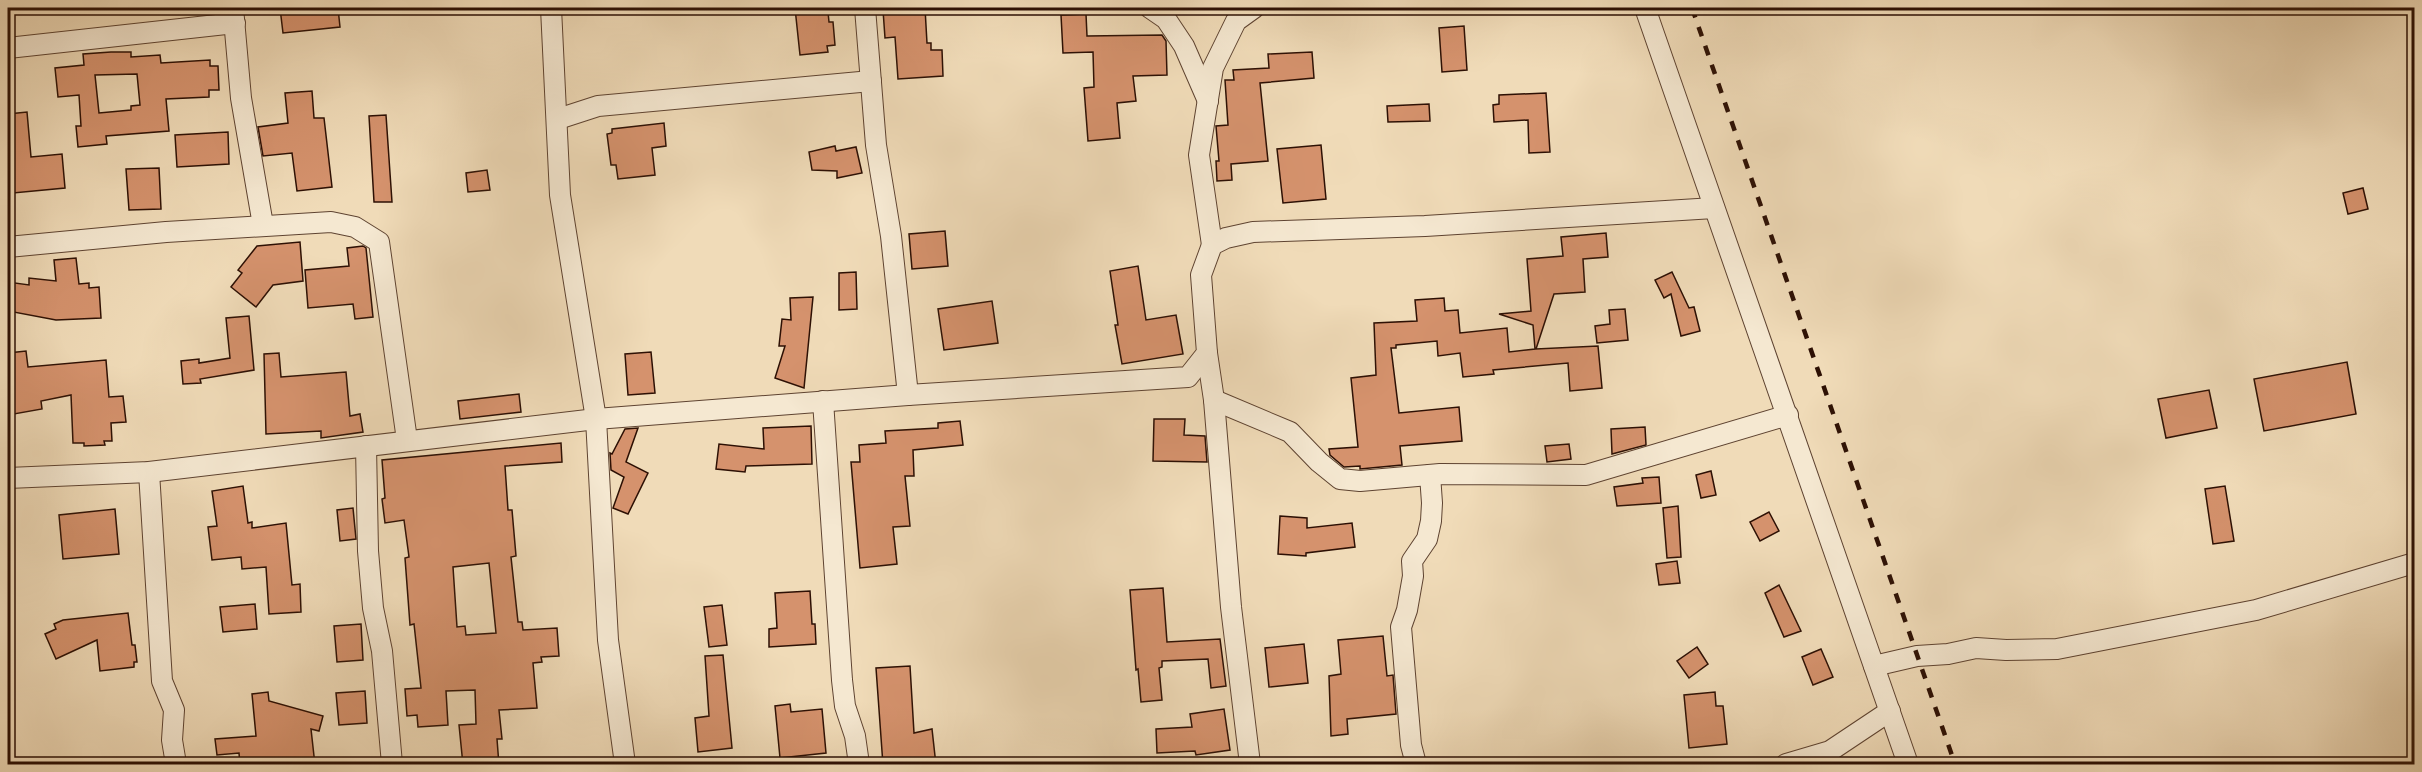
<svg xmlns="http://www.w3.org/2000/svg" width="2422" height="772" font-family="Cardo,serif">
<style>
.building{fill:#d5926d;stroke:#2d1004;stroke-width:1.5;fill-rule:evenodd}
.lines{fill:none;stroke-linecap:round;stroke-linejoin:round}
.minor-casing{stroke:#5e4331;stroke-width:22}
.minor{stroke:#f5e8d1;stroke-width:20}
.rail{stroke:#2d1004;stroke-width:4.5;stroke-dasharray:10 10;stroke-linecap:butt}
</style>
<rect width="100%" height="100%" fill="#f0dbb8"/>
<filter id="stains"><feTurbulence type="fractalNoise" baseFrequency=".00333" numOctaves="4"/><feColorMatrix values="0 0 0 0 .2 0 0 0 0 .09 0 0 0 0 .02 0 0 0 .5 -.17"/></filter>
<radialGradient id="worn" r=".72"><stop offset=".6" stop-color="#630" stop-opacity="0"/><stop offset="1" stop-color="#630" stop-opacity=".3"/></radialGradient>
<!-- building -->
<g class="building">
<path d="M280 8H338L340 27 283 33Z"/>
<path d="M795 8H824L825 13 828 12 829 22H833L835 45 827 46 828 52 800 55Z"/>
<path d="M897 8H925L927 43H931V50H942L943 76 898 79 895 37 885 38 883 10Z"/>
<path d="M1086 14 1087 36 1162 35 1166 41 1167 75 1133 76 1136 101 1117 103 1120 138 1088 141 1084 88 1094 87 1093 52 1063 53 1061 15Z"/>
<path d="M1464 26 1467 70 1442 72 1439 28Z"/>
<path d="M111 52H131V57L160 55 161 63 210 60V66H218L219 90H209V97L166 99 169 131 106 136 107 144 78 147 76 126H81L79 95 58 97 55 68 84 65 83 54ZM137 74 140 105 131 106V110L99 113 95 75Z"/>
<path d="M1312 52 1314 78 1260 83 1268 161 1231 164 1232 180 1217 181 1216 161H1219L1216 126 1228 125 1225 80H1234L1233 70 1269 68 1268 54Z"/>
<path d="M312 91 314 118H324L332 187 297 191 292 153 263 156 258 127 288 123 285 93Z"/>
<path d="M1546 93 1550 152 1529 153 1528 120 1494 122 1493 105 1499 104V95Z"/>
<path d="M1429 104 1430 121 1388 122 1387 106Z"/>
<path d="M27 112 31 157 62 154 65 188 13 193 8 148V114Z"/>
<path d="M386 115 392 202H374L369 116Z"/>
<path d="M664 123 666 146 652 148 655 175 618 179 616 165H611L607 134 612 133V129Z"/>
<path d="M228 132 229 164 177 167 175 135Z"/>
<path d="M1321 145 1326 199 1283 203 1277 149Z"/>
<path d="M835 146 836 151 856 147 862 173 837 178V171L812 170 809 152Z"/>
<path d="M159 168 161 209 129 210 126 169Z"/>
<path d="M487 170 490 190 468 192 466 173Z"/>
<path d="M2363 188 2368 209 2348 214 2343 193Z"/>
<path d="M945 231 948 266 912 269 909 234Z"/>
<path d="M1606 233 1608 257 1583 259 1585 292 1554 294 1536 349 1598 346 1602 388 1570 391 1568 363 1493 370 1494 374 1463 377 1460 353 1438 356 1437 341 1396 345V348H1391L1399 413 1459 407 1462 441 1400 446 1402 465 1360 469V466L1344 467 1330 455 1329 449 1358 447 1351 378 1376 375 1374 323 1417 321 1415 300 1444 298 1445 311 1458 310 1460 333 1507 328 1509 352 1535 349 1533 325 1499 314 1531 311 1527 259 1563 256 1561 237Z"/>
<path d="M300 242 303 281 273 285 256 307 231 287 242 273 238 270 257 246Z"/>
<path d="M363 246 366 248 373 317 355 319 353 304 308 308 305 270 349 266 347 248Z"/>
<path d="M76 258 79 284 89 283V288L99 287 101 318 56 320 8 311V282L29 285V278L56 281 54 260Z"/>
<path d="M1138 266 1146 320 1176 315 1183 354 1122 364 1115 325H1118L1110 271Z"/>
<path d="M856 272 857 309 839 310V273Z"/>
<path d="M1672 272 1689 308 1694 307 1700 331 1681 336 1671 294 1664 298 1655 280Z"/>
<path d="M813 297 804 388 775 378 785 346H779L782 319 791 320 790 298Z"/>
<path d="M992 301 998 343 944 350 938 309Z"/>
<path d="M1625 309 1628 340 1597 343 1595 326 1610 324 1609 310Z"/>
<path d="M249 316 254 370 200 379 201 383 183 384 181 361 199 359V363L230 358 226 318Z"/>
<path d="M26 351 28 367 106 360 109 397 123 396 126 422 111 423 112 441H104L105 445 84 446V443H73L71 395 41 401 42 409 14 414 8 377V353Z"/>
<path d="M651 352 655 393 628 395 625 354Z"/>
<path d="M279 353 281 377 346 372 350 416 360 414 363 432 321 438V431L266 434 264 354Z"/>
<path d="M2347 362 2356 414 2264 431 2254 379Z"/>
<path d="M2209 390 2217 428 2166 438 2158 399Z"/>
<path d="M519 394 521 412 460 419 458 401Z"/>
<path d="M1154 419H1185L1184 435 1205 436 1207 462 1153 461Z"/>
<path d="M960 421 963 445 913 450 914 476H905L910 526 893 527 897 564 860 568 851 462H860L859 445 886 443 885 431 938 428V423Z"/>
<path d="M811 426 812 464 746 466 745 472 716 469 719 444 764 449 763 428Z"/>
<path d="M1645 427 1646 445 1612 454 1611 429Z"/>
<path d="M638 428 626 462 648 473 628 514 613 508 624 477 611 470 610 453 612 454 625 429Z"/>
<path d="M561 443 562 462 505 466 508 510H512L516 556 511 557 518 622H522L523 630 557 628 559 656 541 657 542 662 533 663 537 708 499 710 502 739H497L499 765H463L459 725 476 724 475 690 446 691 448 725 418 727 417 715 407 716 405 689 421 688 414 624 410 625 405 558 409 557 404 520 385 523 382 499 385 498 382 460ZM489 563 496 633 466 635 465 626 457 627 453 567Z"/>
<path d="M1569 444 1571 459 1547 462 1545 446Z"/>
<path d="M1711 471 1716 495 1701 498 1696 475Z"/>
<path d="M1659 477 1661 503 1617 506 1614 487 1643 483 1642 478Z"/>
<path d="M243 486 248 523 252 522V528L286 523 292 585 300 584 301 612 269 614 266 567 242 569 241 557 212 560 208 527 217 526 212 491Z"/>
<path d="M2225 486 2234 541 2213 544 2205 489Z"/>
<path d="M1678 506 1681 557 1667 558 1663 508Z"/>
<path d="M353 508 356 539 340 541 337 510Z"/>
<path d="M115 509 119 554 63 559 59 515Z"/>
<path d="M1769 512 1779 531 1760 541 1750 522Z"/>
<path d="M1280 516 1307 518V528L1352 523 1355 547 1306 553V556L1278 554Z"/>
<path d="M1677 561 1680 583 1659 585 1656 564Z"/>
<path d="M1779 585 1801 631 1784 637 1765 593Z"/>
<path d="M1163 588 1167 642 1220 639 1226 686 1211 688 1208 659 1162 661V667L1159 668 1162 700 1141 702 1138 669 1136 670 1130 590Z"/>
<path d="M810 591 812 624H815L816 644 769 647V629L777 628 775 593Z"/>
<path d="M255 604 257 629 223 632 220 607Z"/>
<path d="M722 605 727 645 709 647 704 607Z"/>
<path d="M128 613 132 645H135L137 662H134V667L100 671 97 640 56 659 45 634 56 629 54 624 63 620Z"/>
<path d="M361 624 363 660 337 662 334 626Z"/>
<path d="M1383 636 1387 676 1393 675 1396 714 1347 719 1348 734 1331 736 1329 676 1341 674 1338 640Z"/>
<path d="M1304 644 1308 683 1269 687 1265 648Z"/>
<path d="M1697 647 1708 664 1689 678 1677 661Z"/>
<path d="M1821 649 1833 677 1813 685 1802 657Z"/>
<path d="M723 655 732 748 698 752 695 718 709 716 705 656Z"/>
<path d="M910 666 914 733 932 729 936 765H883L876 668Z"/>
<path d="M365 691 367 723 339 725 336 693Z"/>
<path d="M268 692 269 701 323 716 319 731 311 729 315 765H240L239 753 217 755 215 739 256 736 252 694Z"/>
<path d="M1715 692 1716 706H1723L1727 744 1689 748 1684 695Z"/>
<path d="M790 704 791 712 822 709 826 753 780 758 775 706Z"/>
<path d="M1224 709 1230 750 1196 755 1195 751 1157 753 1156 729 1192 727 1190 714Z"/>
</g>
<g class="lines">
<defs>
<g id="minor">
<path d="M233 8 241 98 263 225"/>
<path d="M551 8 560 195 596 419 608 640 625 764"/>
<path d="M865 8 876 145 891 236 908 395"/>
<path d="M1150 8 1166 19 1184 46 1208 101"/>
<path d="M1645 8 1908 764"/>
<path d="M8 48 235 23"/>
<path d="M558 119 598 106 871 81"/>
<path d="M1212 245 1199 155 1213 68 1236 21 1254 8"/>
<path d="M8 247 166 232 331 222 355 227 379 242 407 440"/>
<path d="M1207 353 1214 400 1231 607 1250 764"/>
<path d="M1214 400 1290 432 1319 462 1340 479 1360 481 1440 474 1586 475 1788 415"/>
<path d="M823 401 842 680 845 706 855 736 859 764"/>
<path d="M366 446 368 551 373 608 382 651 392 764"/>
<path d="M149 472 162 681 174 710 172 740 176 764"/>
<path d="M8 478 149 472 596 419 908 395 1188 377 1207 353 1201 275 1212 245 1226 238 1253 232 1425 226 1714 208"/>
<path d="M1874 666 1917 656 1948 654 1976 648 2006 650 2057 649 2256 610 2414 563"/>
<path d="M1416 764 1411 745 1401 627 1407 610 1413 576 1412 561 1427 539 1431 521 1432 503 1430 475"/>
<path d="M1786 764 1830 751 1890 711"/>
</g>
</defs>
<!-- minor casing -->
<use href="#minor" class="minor-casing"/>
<!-- minor -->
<use href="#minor" class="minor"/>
<!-- rail -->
<path class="rail" d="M1692 8 1955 764"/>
</g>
<!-- margin -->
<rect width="2422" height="772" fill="none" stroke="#f0dbb8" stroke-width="30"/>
<rect x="9" y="9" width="2404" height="754" fill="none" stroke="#2d1004" stroke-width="3"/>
<rect x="15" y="15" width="2392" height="742" fill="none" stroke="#2d1004" stroke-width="1.5"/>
<rect width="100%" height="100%" filter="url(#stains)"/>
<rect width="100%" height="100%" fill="url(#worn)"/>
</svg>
